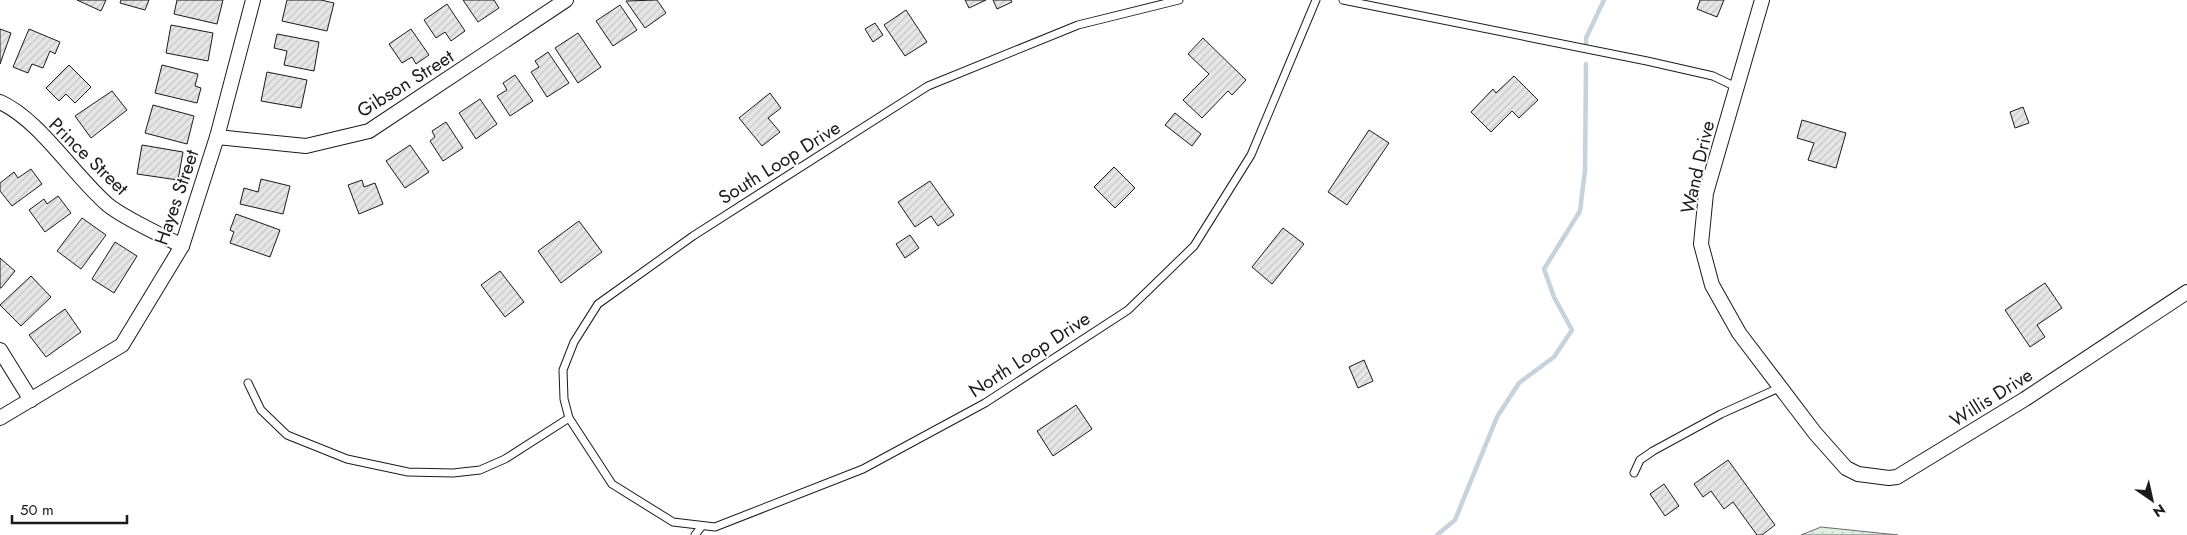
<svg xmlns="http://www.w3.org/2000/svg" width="2187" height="535" font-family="Jost,sans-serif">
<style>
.park{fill:url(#park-dots);stroke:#6a6a6a}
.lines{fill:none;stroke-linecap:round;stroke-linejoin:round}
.stream{stroke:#c6d2dc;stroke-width:4.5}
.building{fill:url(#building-hatch);stroke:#1a1a1a}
.service-casing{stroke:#1a1a1a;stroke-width:9}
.minor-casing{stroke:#1a1a1a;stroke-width:16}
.service{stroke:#fff;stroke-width:7}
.minor{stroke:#fff;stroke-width:14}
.labels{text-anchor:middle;stroke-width:4;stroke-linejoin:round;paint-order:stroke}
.street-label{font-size:19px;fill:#1a1a1a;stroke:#fff}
</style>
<defs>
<pattern id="park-dots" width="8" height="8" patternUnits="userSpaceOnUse" patternTransform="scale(1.25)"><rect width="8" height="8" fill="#e0efe3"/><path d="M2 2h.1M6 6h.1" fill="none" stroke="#c0ccc2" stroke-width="1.8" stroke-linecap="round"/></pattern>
<pattern id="building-hatch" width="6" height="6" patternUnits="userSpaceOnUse" patternTransform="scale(1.25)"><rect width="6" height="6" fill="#e6e6e6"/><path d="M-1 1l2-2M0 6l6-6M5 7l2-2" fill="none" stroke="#c5c5c5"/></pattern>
</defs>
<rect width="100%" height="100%" fill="#fff"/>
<!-- park -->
<path class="park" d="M1821 527 1898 535H1801Z"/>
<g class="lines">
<!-- stream -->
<g class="stream">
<path d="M1586 45V38L1604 0"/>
<path d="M1437 535 1455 520 1497 417 1519 383 1554 357 1572 330 1554 297 1544 269 1580 211 1585 170 1586 64"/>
</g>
</g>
<!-- building -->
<g class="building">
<path d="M77 0H106L101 11Z"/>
<path d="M121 0H149L145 10 120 3Z"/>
<path d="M177 0H223L217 24 174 14Z"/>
<path d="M287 0H321L334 3 327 31 282 21Z"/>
<path d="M463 0H494L499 8 478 22Z"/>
<path d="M657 0 666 13 645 28 626 1Z"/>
<path d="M965 0H986L969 8Z"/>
<path d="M993 0H1011L1012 2 997 9Z"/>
<path d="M1700 0H1724L1717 17 1697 9Z"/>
<path d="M447 4 465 31 451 41 445 32 436 38 424 20Z"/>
<path d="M620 5 637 30 613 46 596 21Z"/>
<path d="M906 10 927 42 905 56 884 25Z"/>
<path d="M875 23 883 35 873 42 865 29Z"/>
<path d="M171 25 213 33 208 61 166 53Z"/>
<path d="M0 29 11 33 0 64Z"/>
<path d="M29 29 60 42 55 54 50 51 43 68 32 64 28 73 13 67Z"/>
<path d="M411 29 429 55 416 64 412 57 402 63 389 44Z"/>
<path d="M578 33 601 67 578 83 555 48Z"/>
<path d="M277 34 319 42 314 71 284 65 287 51 274 48Z"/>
<path d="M1203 38 1246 80 1232 95 1228 91 1202 118 1183 100 1209 74 1188 54Z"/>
<path d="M548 52 569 83 547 97 531 72 539 67 535 61Z"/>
<path d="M69 65 91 87 75 103 66 94 59 101 46 88Z"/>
<path d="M162 65 198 74 195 86 201 88 197 103 155 93Z"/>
<path d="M267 72 307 80 301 108 261 101Z"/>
<path d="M515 75 533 101 510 116 497 96 507 90 503 83Z"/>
<path d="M1514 76 1538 100 1519 118 1512 111 1491 132 1471 112 1493 89 1496 93Z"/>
<path d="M112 91 127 110 91 138 75 116Z"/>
<path d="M770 93 781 108 768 118 780 132 762 146 739 118Z"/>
<path d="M480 99 497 124 476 139 459 113Z"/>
<path d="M153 105 194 116 187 144 145 133Z"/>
<path d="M2023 107 2029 123 2015 128 2010 112Z"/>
<path d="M1175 113 1201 134 1192 146 1165 125Z"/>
<path d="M1802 120 1846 133 1836 168 1808 160 1814 143 1797 138Z"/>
<path d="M446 122 463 148 443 161 430 141 435 137 432 131Z"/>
<path d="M1369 130 1389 143 1347 205 1328 192Z"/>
<path d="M142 145 183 152 178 180 137 174Z"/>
<path d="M410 145 429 172 405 188 386 161Z"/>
<path d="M1114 167 1135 188 1115 208 1094 187Z"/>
<path d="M31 169 42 184 12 206 0 191V183L14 172 18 178Z"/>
<path d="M261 179 290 186 283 214 240 204 244 188 258 192Z"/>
<path d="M362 180 364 187 375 183 383 204 359 214 348 185Z"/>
<path d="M930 181 954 215 938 226 931 216 915 227 898 202Z"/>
<path d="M58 196 71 213 45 232 29 210 44 199 47 204Z"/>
<path d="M236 214 280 230 270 257 230 243 234 232 230 230Z"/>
<path d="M82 218 106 235 81 269 57 251Z"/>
<path d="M579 221 602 252 561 283 538 251Z"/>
<path d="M1283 228 1304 244 1272 284 1252 267Z"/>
<path d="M910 235 919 248 905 258 896 244Z"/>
<path d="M115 242 137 256 114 293 92 279Z"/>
<path d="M0 258 15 271 1 288H0Z"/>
<path d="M500 271 524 302 505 317 481 285Z"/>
<path d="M31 276 51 297 21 326 0 305Z"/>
<path d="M2045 283 2062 308 2037 325 2045 337 2030 347 2005 310Z"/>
<path d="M65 309 81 332 46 357 29 335Z"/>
<path d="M1364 360 1373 381 1358 388 1349 367Z"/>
<path d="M1076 405 1092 429 1053 456 1037 431Z"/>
<path d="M1728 460 1775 525 1762 535H1757L1733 502 1724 509 1711 491 1703 497 1694 484Z"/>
<path d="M1664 484 1679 506 1665 516 1650 494Z"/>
</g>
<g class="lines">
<defs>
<g id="service">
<path d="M1179 0 1078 25 928 86 693 236 598 304 574 342 563 370 564 399 569 418 612 484 673 522 715 527 863 469 985 403 1128 310 1194 246 1251 155 1316 0"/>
<path d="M1343 0 1647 61 1713 76 1736 87"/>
<path d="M248 383 261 410 287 435 347 459 408 472 453 473 480 470 505 459 569 418"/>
<path d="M1634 473 1640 460 1653 451 1721 414 1781 387"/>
<path d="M695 535 702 526"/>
</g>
<g id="minor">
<path d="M1762 0 1706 193 1701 244 1712 285 1739 333 1815 433 1846 468 1858 474 1889 478 1897 477 2025 399 2187 292"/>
<path d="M0 102C40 120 74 176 108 205 127 220 160 234 182 246"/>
<path d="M217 137 306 146 369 131 566 0"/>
<path d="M0 350 31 400"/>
<path d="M0 418 122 345 182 246 217 137 253 0"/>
</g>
</defs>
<!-- service casing -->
<use href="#service" class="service-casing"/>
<!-- minor casing -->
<use href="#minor" class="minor-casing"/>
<!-- service -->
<use href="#service" class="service"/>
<!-- minor -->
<use href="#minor" class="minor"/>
</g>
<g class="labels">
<!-- street labels -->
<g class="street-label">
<text transform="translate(405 83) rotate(-32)" y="7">Gibson Street</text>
<text transform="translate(89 156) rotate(44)" y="7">Prince Street</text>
<text transform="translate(779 162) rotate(-32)" y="7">South Loop Drive</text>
<text transform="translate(1697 167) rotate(-77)" y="7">Wand Drive</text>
<text transform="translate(176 197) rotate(-71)" y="7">Hayes Street</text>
<text transform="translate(1029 354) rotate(-33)" y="7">North Loop Drive</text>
<text transform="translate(1991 397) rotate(-32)" y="7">Willis Drive</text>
</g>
</g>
<!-- north arrow -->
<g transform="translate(2152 500) rotate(146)" stroke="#ffffff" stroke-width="4" paint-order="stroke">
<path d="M0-4L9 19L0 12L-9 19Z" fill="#1a1a1a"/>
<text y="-8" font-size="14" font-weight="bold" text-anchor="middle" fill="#1a1a1a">N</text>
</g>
<!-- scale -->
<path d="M12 515v8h115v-8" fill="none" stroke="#1a1a1a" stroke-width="2.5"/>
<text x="20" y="515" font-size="15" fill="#1a1a1a" stroke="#ffffff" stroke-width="4" paint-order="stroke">50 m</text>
</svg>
